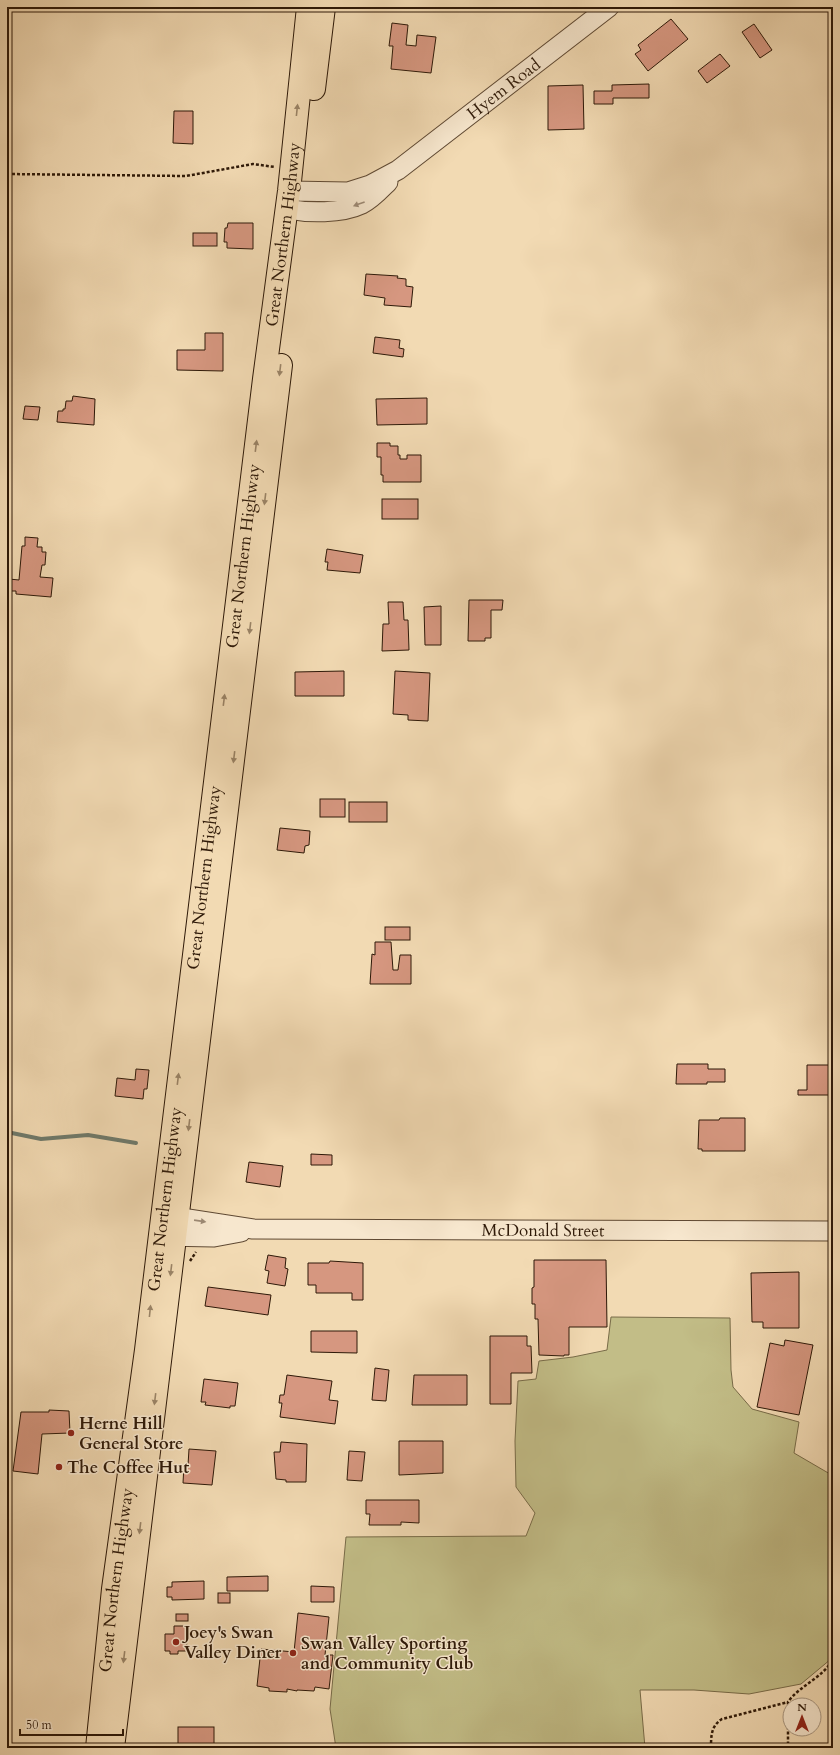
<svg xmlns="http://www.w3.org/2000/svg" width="840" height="1755" font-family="Cardo,serif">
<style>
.green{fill:#c2bd87;stroke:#786b48}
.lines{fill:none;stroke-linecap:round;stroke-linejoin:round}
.stream{stroke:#6f7a6b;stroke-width:4}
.building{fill:#d69780;stroke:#2e1908}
.minor-casing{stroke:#5f4933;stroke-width:21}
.highway-casing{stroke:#2e1908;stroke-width:24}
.path{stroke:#2e1908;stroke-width:2.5;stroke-dasharray:3 2;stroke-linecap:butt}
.minor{stroke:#f7e7ce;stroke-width:19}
.highway{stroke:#f2dab3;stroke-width:22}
.oneway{fill:#9a8366}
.oneway2{fill:#9d8a75}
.poi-dot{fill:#8f2418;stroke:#f7e7ce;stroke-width:1.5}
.labels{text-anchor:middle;stroke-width:3;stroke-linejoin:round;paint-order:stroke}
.street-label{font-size:17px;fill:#2e1908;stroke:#f7e7ce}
.poi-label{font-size:17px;font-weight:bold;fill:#2e1908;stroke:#f7e7ce;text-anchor:start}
</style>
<rect width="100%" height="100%" fill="#f2dab3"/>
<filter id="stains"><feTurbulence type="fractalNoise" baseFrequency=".005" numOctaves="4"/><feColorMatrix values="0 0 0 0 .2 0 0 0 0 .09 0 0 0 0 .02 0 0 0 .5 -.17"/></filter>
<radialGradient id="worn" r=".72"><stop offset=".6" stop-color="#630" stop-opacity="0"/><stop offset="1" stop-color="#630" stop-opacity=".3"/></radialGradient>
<!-- green -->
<path class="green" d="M611 1317 730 1318 731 1370 733 1387 752 1409 799 1422 794 1453 830 1474 833 1486V1651L831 1659 801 1684 749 1694 694 1690H640L645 1748H336L330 1709 346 1537 526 1536 535 1513 516 1487 515 1441 518 1381 536 1379 539 1361 573 1357 607 1350Z"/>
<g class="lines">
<!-- stream -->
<path class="stream" d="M7 1132 41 1139 88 1135 136 1143"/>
</g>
<!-- building -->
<g class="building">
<path d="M671 19 688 39 648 71 635 54 641 50 638 45Z"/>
<path d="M392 23 408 25 406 45 416 46 417 35 436 37 431 73 391 69 393 46H389Z"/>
<path d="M754 24 772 50 760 58 742 32Z"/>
<path d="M720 54 730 66 707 83 698 71Z"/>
<path d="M649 84V98H613V104H594V91H612V85Z"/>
<path d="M583 85 584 129 548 130V86Z"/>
<path d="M174 111H193V144L173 143Z"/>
<path d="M228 223H253V249L227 248V242H224L225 228H227Z"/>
<rect x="193" y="233" width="24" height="13"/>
<path d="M366 274 398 276 397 278 406 279V286L413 287 411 307 384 305 385 298 364 295Z"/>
<path d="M205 333H223V371L177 370V350H205Z"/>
<path d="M375 337 400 340 399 348 404 349 403 357 373 353Z"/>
<path d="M73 396 95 399 94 425 57 422 58 411H63V409H65L66 401H72Z"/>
<path d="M427 398V424L377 425 376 399Z"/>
<path d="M25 406 40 407 38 420 23 419Z"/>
<path d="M377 443H390V446H398V455H400V459H407V455H421V482H383V475H381V457H377Z"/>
<rect x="382" y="499" width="36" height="20"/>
<path d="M25 537 38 538 37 547H42V552H46L45 565H42L40 577 53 578 51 597 16 594V591H7L9 579 19 580 22 546H25Z"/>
<path d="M327 549 363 555 360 573 327 570 328 562H325Z"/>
<path d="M469 600H503L502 610H491V638H485V641H468Z"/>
<path d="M388 602H403L404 620H408L409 650 382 651 383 624H389Z"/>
<path d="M441 606V645H425L424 607Z"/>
<path d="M344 671V696H295V672Z"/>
<path d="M395 671 430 673 428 721 408 720V715L393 714Z"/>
<rect x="320" y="799" width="25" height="18"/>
<rect x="349" y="802" width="38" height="20"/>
<path d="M280 828 310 831 309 845 305 846 304 853 277 850Z"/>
<rect x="385" y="927" width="25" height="13"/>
<path d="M375 942H391L393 970H398L400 955H411V984H370L372 954 375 955Z"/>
<path d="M677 1064H708V1069H725V1082H707V1084H676Z"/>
<path d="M807 1065H833L832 1095H798V1090H807Z"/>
<path d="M136 1069 149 1070 147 1089H144L143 1099 115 1096 117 1078 135 1080Z"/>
<path d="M720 1118H745V1151H702V1149H698L699 1120H719Z"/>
<path d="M311 1154 332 1155V1165H311Z"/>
<path d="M249 1162 283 1166 280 1187 246 1182Z"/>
<path d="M268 1255 286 1258 285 1268 288 1269 285 1286 267 1283 269 1271 265 1270Z"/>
<path d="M534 1260H606L607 1327H569V1355H564V1356L539 1355 538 1319H535V1304H532V1288L534 1287Z"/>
<path d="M330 1261 363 1263V1300H352V1293H316V1285H308V1263H329Z"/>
<path d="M799 1272V1328H763V1322H752L751 1273Z"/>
<path d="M208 1287 271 1295 268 1315 205 1306Z"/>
<path d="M311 1331H357V1353L311 1352Z"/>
<path d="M490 1336H527V1346H531L532 1373H511V1404H490Z"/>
<path d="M785 1340 813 1345 799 1415 757 1407 770 1343 784 1346Z"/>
<path d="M375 1368 389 1370 386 1401 372 1400Z"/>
<path d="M287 1375 332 1381 329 1400 338 1401 335 1424 280 1417 282 1403H279L280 1395H284Z"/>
<path d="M414 1375H467V1405H412Z"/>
<path d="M204 1379 238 1383 235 1406H230V1408L205 1405 206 1402H201Z"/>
<path d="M49 1410 69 1411 70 1433 42 1434 38 1474 13 1471 21 1412H49Z"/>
<path d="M399 1441H443V1473L399 1475Z"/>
<path d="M281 1442 307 1444 306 1482H286V1480L276 1479 274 1452H280Z"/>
<path d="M189 1449 216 1451 212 1485 183 1483 184 1465H188Z"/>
<path d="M349 1451 365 1452 362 1481 347 1480Z"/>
<path d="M366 1500H419V1523L401 1522V1525H369L370 1514H366Z"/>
<path d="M268 1576V1591H227V1577Z"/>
<path d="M204 1581V1599L172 1600V1597H167V1587H172V1582Z"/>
<path d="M311 1586 334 1587V1602H311Z"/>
<rect x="218" y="1593" width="12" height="10"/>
<path d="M298 1613 329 1617 325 1655H333L329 1689 315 1687 314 1691 297 1690V1691L287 1689V1692L269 1691V1688L257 1686 261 1649 294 1652Z"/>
<rect x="176" y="1614" width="12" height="7"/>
<path d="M174 1626H186L187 1651H178V1654H170V1651H165V1634H174Z"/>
<rect x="178" y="1727" width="36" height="21"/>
</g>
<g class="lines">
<defs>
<g id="minor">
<path id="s1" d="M289 191 348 192 370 185 398 170 609 7"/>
<path d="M287 209C308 213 341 214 362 204 372 199 380 190 388 182"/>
<path id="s2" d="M162 1215 253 1229 833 1231"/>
<path d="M161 1236 214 1237 241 1232"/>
</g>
<g id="highway">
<path d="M314 89 324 7"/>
<path id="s3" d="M97 1748 113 1589 146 1350 264 379 289 191 308 7"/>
<path d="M113 1748 281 365"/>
</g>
</defs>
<!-- minor casing -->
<use href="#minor" class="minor-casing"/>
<!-- highway casing -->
<use href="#highway" class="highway-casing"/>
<!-- path -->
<g class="path">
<path d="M7 174 186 176 253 164 275 167"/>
<path d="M190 1261 196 1252"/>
<path d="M711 1748C711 1736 711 1726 722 1719L788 1702"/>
<path d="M779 1748 788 1745V1702C800 1685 824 1677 833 1659"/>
</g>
<!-- minor -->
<use href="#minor" class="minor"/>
<!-- highway -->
<use href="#highway" class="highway"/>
</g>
<!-- one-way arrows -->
<defs><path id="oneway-solid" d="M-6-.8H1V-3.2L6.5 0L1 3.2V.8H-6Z"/></defs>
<g class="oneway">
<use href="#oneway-solid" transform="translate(297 110) rotate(-84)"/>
<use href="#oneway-solid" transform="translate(280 370) rotate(97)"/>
<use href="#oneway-solid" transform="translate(256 446) rotate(-83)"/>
<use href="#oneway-solid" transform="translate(265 499) rotate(97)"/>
<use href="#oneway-solid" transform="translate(250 628) rotate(97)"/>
<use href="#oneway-solid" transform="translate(224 700) rotate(-83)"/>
<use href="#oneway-solid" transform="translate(234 757) rotate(97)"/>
<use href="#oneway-solid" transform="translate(178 1079) rotate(-83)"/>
<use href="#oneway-solid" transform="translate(189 1125) rotate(97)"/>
<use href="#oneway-solid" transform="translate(171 1270) rotate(97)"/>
<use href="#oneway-solid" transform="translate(150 1311) rotate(-84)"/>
<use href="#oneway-solid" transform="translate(155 1399) rotate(97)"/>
<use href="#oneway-solid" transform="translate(140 1528) rotate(97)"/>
<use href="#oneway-solid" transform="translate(124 1657) rotate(97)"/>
</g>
<g class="oneway2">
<use href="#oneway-solid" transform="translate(359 204) rotate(160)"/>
<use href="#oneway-solid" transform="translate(200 1221) rotate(8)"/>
</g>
<!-- markers -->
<g class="poi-dot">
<circle cx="71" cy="1433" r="4"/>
<circle cx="59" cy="1467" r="4"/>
<circle cx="176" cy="1642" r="4"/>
<circle cx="293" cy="1653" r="4"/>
</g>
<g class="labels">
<!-- street labels -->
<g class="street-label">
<text dy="6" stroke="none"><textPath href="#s1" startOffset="247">Hyem Road</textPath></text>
<text dy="6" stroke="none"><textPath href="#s3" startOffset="1525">Great Northern Highway</textPath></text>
<text dy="6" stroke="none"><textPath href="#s3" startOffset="1201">Great Northern Highway</textPath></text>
<text dy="6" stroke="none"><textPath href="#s3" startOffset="877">Great Northern Highway</textPath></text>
<text dy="6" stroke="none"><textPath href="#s3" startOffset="553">Great Northern Highway</textPath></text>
<text dy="6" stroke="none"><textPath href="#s2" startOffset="382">McDonald Street</textPath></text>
<text dy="6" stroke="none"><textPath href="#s3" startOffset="169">Great Northern Highway</textPath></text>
</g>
<!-- poi labels -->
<g class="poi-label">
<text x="79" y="1429">Herne Hill<tspan x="79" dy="20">General Store</tspan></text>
<text x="67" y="1473">The Coffee Hut</text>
<text x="184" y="1638">Joey's Swan<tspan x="184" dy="20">Valley Diner</tspan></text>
<text x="301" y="1649">Swan Valley Sporting<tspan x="301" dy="20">and Community Club</tspan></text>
</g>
</g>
<!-- margin -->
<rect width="840" height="1755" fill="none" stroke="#f2dab3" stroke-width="24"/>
<rect x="8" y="8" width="824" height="1739" fill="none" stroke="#2e1908" stroke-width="2"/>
<rect x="12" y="12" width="816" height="1731" fill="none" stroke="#2e1908"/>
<!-- north arrow -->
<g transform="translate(802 1717)"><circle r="19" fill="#f7e7ce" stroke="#a7957f"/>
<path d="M0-3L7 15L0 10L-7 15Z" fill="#8f2418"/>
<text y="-6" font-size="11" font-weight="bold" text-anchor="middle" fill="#2e1908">N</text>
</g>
<!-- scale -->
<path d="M20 1729v6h103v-6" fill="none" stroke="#2e1908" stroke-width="2"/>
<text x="26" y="1729" font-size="12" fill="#2e1908" stroke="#f7e7ce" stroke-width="3" paint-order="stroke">50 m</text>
<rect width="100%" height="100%" filter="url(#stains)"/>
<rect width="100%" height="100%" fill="url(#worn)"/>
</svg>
